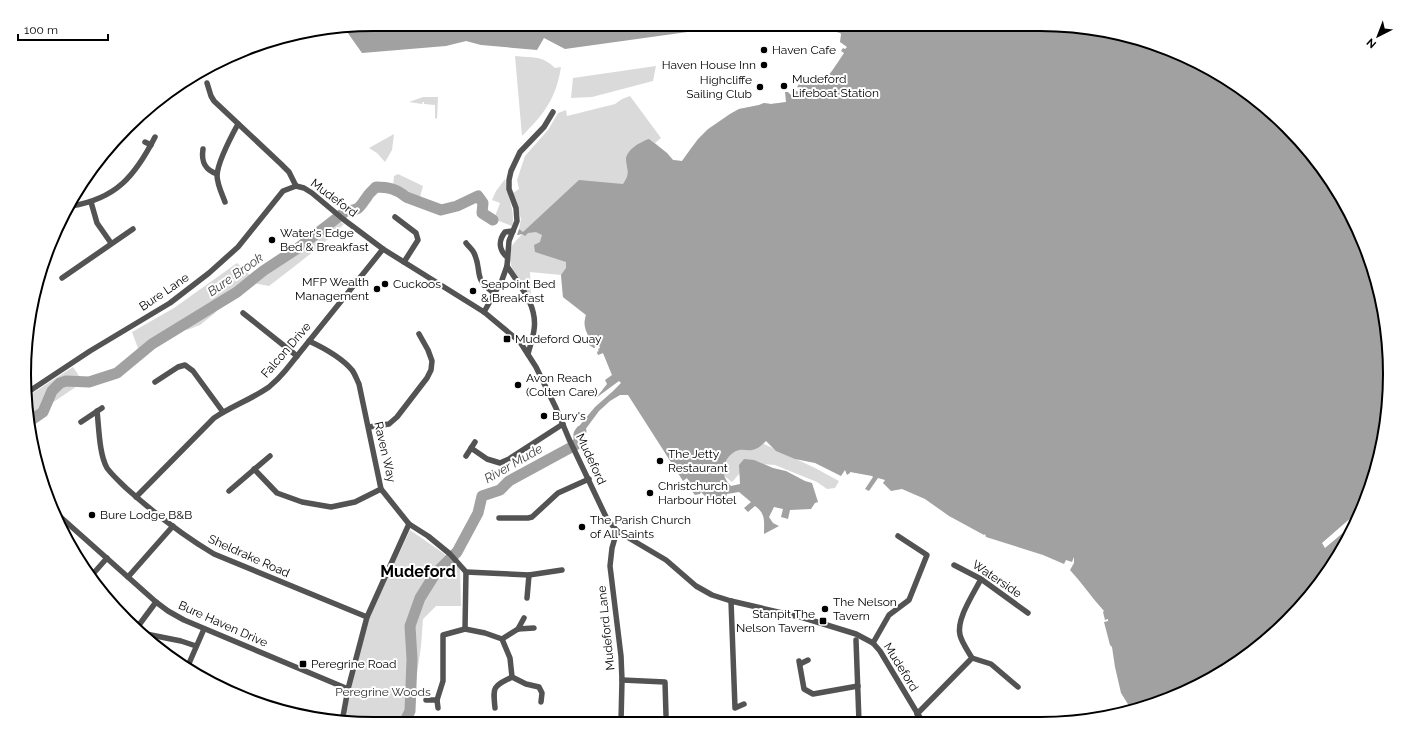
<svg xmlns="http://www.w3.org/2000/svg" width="1414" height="748" font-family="Raleway,sans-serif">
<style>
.green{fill:#dadada}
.water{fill:#a1a1a1}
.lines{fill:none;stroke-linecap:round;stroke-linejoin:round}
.river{stroke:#a1a1a1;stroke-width:11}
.ferry{stroke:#424242;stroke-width:1;stroke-dasharray:5 4;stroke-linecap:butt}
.minor{stroke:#535353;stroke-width:5.5}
.poi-dot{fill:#000;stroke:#fff;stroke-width:1.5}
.labels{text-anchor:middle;stroke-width:4;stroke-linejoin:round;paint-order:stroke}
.poi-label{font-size:12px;fill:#000;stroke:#fff;text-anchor:start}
.street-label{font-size:12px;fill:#000;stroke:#fff}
.park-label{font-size:12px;fill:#313131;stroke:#fff}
.water-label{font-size:13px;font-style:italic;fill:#424242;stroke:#fff}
.district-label{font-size:16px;font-weight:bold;fill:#000;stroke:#fff}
.rim{fill:none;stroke:#000;stroke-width:2}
</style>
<rect width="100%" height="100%" fill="#fff"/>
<!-- green -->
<g class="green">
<path d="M515 56C532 58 542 55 555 68L561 67C556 99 544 114 522 136Z"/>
<path d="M656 66 653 81 592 97 571 98 573 78Z"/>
<path d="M630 96 661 138 655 143 667 153 673 160 682 161 691 148 709 128 730 114 739 109 759 105 764 103 771 104 787 102 612 375 603 353 598 355 597 352 600 348 599 345 594 348 588 341 590 339C585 330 583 325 586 315L563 297 561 275 530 272 531 296H529C520 283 504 264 512 246 514 242 519 238 522 234L519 229 521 219 513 193 519 189 517 180 525 156 548 130 558 113 566 110 567 116 615 104 622 99Z"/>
<path d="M423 97H438L437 119 435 118V105L424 104V102H423L422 104 409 102Z"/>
<path d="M394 134 392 150 385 162 377 153 369 148Z"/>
<path d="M398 174 423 186 420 197 393 186 394 176Z"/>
<path d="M505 179C507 192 516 215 512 226L494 219 500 203 492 200 496 191Z"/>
<path d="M337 220 344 224C321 247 295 266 269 286L252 283 220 306 215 313 200 325 187 330 185 328 143 353 139 351 132 332 174 308 237 263 255 280Z"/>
<path d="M73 367 83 382 30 418 25 398Z"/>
<path d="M760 442 815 468 839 481 835 488 827 489 817 482 775 465 749 463 732 482 718 471 725 454Z"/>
<path d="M410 530 443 553 460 569 461 606H436L423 619 421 646 410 723 345 722 350 691 369 618Z"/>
</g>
<!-- water -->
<g class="water">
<path d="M374 24H713L709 29 565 49 544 38 537 50 481 45 466 41 446 46 362 53 345 29Z"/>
<path d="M781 24 1063 25 1131 36 1195 60 1253 96 1303 143 1343 199 1371 262 1387 329 1389 397 1378 465 1361 509 1322 543 1325 548 1357 521 1354 529 1303 605 1253 652 1174 697 1131 709 1121 693 1115 667 1112 647 1110 645 1104 622 1108 621V619L1105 620 1103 612 1104 611C1092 598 1082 583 1070 570L1074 563V557L1072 562 1066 560 1064 564 1043 555 986 537 985 534 984 535 949 516 925 499 902 489 891 491 883 483 885 480 878 478 869 491 865 489 873 477 872 476 850 472V473L847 475 845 470 841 476 815 463 795 459 776 451 766 441C762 445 758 449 752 450 747 451 742 448 736 451 722 459 719 474 731 486L740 484 739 465 744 459 754 460 773 468 786 471 805 481 812 483 818 502 815 503 811 509 790 510 788 519 781 517 783 509 774 507 769 517 773 523 779 526 764 534C764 521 766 514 755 506L748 512 744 508 751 502 739 492 727 494 724 503 718 501 711 502 701 492 700 494 695 495 684 482 688 480 687 478 683 481 628 395H620L610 401 599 411 582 434 581 447 577 441 575 431 595 407 612 392 621 383 619 381 596 398 607 384 605 380 612 375 603 353 598 355 597 352 599 351 598 349 600 348 599 345 594 348 589 345 588 341 590 339C585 330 583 325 586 315L563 297 561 275 566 268V262L535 252 534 245 540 242 542 235 536 232 528 233 525 236 522 234 518 235H517L519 229 523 232 579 180 623 184C627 178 629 174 627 167 627 166 626 161 626 160 626 150 640 142 649 139L667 153 673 160 682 161 698 139 707 130 730 114 739 109 759 105 764 103 771 104 786 102 785 92H788L791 95 793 90 806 94 807 91 797 87 799 84C825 88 831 72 844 53L841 51 843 48 845 49 847 47 840 42 841 34 840 33 819 27V29H814L813 27 803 26V27H799L798 26Z"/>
</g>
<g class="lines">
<!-- river -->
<g class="river">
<path d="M30 421 43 412 52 391 60 383 66 381 89 382 117 373 152 344 237 292 263 271 298 248 346 211C361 210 359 207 367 197 369 193 373 190 376 187 388 187 397 189 406 197L441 210 457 206 478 196 483 203 482 213 493 220"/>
<path d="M404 723 410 711 412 659 410 626 420 598 435 574 457 552 478 513 482 496 500 490 509 481 579 443V434L581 431"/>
</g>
<!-- ferry -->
<path class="ferry" d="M823 27 824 24"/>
<!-- minor -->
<g class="minor">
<path d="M207 83 211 96 214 101 281 164 289 172 296 186"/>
<path d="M145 142 151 145"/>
<path d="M203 149C201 162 205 170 217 174"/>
<path d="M296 186 304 188 312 193 343 219 383 249 484 312 520 342 536 367 556 408 569 439 607 519 617 531 666 560 696 586 712 595 731 601 804 618 856 634 873 643 880 651 922 721"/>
<path d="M91 202 97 223 111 243"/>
<path d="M225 202C222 194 217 184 217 175 218 162 232 135 238 124"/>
<path d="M71 206C116 199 135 176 155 137"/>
<path d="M395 217 416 233 418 240 404 262"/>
<path d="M466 243C468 246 472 249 474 253 483 272 472 278 494 293"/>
<path d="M507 257C499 250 498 241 505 232L513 231"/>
<path d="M507 266C519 285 538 305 534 330 533 338 530 346 528 354"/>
<path d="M62 278 133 229"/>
<path d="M484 312 502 280 507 266 509 241 517 221 516 208 509 189V180L511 171 520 152 544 127 553 112"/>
<path d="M243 313 297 356"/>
<path d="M309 341C324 348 341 357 352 370 355 374 357 380 359 384L381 489 409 524 428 536 450 554 466 572 465 629"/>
<path d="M155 382 178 367 185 365 193 371 223 412"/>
<path d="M25 394 90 351 170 303 209 273 238 247 283 191 296 186"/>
<path d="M97 411C99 427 99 454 107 468 112 475 120 482 126 488 153 512 182 535 214 554L367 617"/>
<path d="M81 422 102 408"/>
<path d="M369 427 389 424 397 417 427 378 431 370 432 361 428 350 419 334"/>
<path d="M471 448 487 459 500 463 509 459 563 424"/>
<path d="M466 456 475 442"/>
<path d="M254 469 277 493 302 502 331 507 355 502 381 489"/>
<path d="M229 491 270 456"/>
<path d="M136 497 214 418C232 406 252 399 269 387 275 382 280 377 285 371L383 249"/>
<path d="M50 506 56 513 156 602 168 611 184 620 348 689"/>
<path d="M499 518H528L532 517 558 493 589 479"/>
<path d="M617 531 612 548 610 566 621 656 622 680 621 722"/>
<path d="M954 565 981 579 1028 613"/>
<path d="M466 572 529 575 562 570"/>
<path d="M92 575 107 558"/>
<path d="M128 577 173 526"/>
<path d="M527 598 529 575"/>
<path d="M731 601 735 708 744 704"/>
<path d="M136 629 156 602"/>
<path d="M518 629 524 618"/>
<path d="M141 633 181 641 196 646"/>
<path d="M502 639 518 629 534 628"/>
<path d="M856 640 859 722"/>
<path d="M873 643 889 615 909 600 927 555 898 536"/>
<path d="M972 658 991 664 1018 687"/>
<path d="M799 661 804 689 813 694 858 686"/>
<path d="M800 664 808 660"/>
<path d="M187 668 204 629"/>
<path d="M622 680 665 682 666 715"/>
<path d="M426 700H437"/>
<path d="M438 708 437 700 443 681V635L465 629 485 633 502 639 510 658 512 677 526 684 539 687 542 693 541 702"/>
<path d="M495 708C493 687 492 687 512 677"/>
<path d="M917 714 972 658C968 651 962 643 960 635 956 619 974 593 981 579"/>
<path d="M342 722 348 689 367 617 409 524"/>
</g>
</g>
<!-- markers -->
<g class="poi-dot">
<circle cx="764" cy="50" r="4"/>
<circle cx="764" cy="65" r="4"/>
<circle cx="784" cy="86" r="4"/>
<circle cx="760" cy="87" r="4"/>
<circle cx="272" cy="240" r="4"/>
<circle cx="385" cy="284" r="4"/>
<circle cx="377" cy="289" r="4"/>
<circle cx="473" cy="291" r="4"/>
<rect x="503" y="335" width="8" height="8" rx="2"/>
<circle cx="518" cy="385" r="4"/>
<circle cx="544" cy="416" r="4"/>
<circle cx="660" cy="461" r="4"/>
<circle cx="650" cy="493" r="4"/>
<circle cx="92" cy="515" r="4"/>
<circle cx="582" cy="527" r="4"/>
<circle cx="825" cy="609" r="4"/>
<rect x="819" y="617" width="8" height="8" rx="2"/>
<rect x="299" y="660" width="8" height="8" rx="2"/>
</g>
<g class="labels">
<!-- poi labels -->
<g class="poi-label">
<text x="772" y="54">Haven Cafe</text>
<text x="756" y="69" text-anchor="end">Haven House Inn</text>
<text x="792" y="83">Mudeford<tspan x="792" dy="14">Lifeboat Station</tspan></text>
<text x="752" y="84" text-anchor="end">Highcliffe<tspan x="752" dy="14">Sailing Club</tspan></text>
<text x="280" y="237">Water's Edge<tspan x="280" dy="14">Bed &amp; Breakfast</tspan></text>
<text x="369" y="286" text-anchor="end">MFP Wealth<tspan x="369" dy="14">Management</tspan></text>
<text x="393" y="288">Cuckoos</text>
<text x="481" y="288">Seapoint Bed<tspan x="481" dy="14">&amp; Breakfast</tspan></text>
<text x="515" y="343">Mudeford Quay</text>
<text x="526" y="382">Avon Reach<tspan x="526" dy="14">(Colten Care)</tspan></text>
<text x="552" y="420">Bury's</text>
<text x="668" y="458">The Jetty<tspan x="668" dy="14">Restaurant</tspan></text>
<text x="658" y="490">Christchurch<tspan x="658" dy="14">Harbour Hotel</tspan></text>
<text x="100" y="519">Bure Lodge B&amp;B</text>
<text x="590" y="524">The Parish Church<tspan x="590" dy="14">of All Saints</tspan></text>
<text x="833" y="606">The Nelson<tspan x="833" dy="14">Tavern</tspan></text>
<text x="815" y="618" text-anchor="end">Stanpit The<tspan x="815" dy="14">Nelson Tavern</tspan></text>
<text x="311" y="668">Peregrine Road</text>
</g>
<!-- street labels -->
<g class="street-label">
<text transform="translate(334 198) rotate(37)" y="4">Mudeford</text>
<text transform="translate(164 292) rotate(-34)" y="4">Bure Lane</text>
<text transform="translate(286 350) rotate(-49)" y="4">Falcon Drive</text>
<text transform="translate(385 452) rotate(77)" y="4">Raven Way</text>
<text transform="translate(591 459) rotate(65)" y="4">Mudeford</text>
<text transform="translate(249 556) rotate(24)" y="4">Sheldrake Road</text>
<text transform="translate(997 579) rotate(34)" y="4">Waterside</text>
<text transform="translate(223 624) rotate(24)" y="4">Bure Haven Drive</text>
<text transform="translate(606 628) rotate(-96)" y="4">Mudeford Lane</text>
<text transform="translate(901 667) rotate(58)" y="4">Mudeford</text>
</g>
<!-- park labels -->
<g class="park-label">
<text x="383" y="696">Peregrine Woods</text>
</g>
<!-- water labels -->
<g class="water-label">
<text transform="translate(235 274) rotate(-35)" y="5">Bure Brook</text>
<text transform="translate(513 463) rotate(-30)" y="5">River Mude</text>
</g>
<!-- district labels -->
<g class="district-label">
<text x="418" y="577">Mudeford</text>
</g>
</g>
<!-- crop -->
<path d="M0 0H1414V748H0ZM374 31H1040A343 343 0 0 1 1383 374V374A343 343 0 0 1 1040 717H374A343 343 0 0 1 31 374V374A343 343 0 0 1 374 31Z" fill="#fff" fill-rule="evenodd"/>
<path class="rim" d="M374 31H1040A343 343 0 0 1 1383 374V374A343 343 0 0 1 1040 717H374A343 343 0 0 1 31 374V374A343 343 0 0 1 374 31Z"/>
<!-- north arrow -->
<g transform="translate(1378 36) rotate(222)" stroke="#ffffff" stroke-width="3" paint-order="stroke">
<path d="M0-3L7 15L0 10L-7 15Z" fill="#000000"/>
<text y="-6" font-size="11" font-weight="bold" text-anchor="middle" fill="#000000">N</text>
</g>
<!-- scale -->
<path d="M18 34v6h90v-6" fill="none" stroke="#000000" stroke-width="2"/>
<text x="24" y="34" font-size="12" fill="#000000" stroke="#ffffff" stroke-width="3" paint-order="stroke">100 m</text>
</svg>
